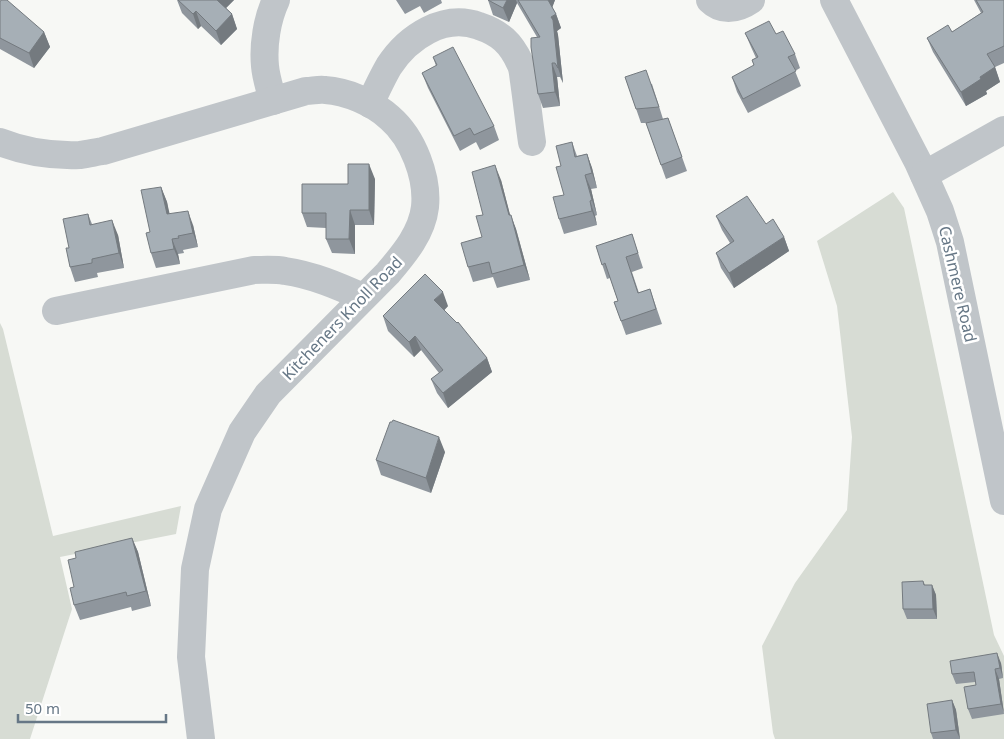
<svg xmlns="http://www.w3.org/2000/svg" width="1004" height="739" font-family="'Noto Sans',sans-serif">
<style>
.green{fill:#d7dcd4}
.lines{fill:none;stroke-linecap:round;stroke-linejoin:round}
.minor{stroke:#c0c5c9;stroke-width:28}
.wall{fill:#8f969d}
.shaded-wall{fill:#747a7f}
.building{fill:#a6afb6;stroke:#747a7f}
.labels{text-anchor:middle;stroke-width:5;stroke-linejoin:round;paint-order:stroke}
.street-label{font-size:16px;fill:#667786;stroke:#fff}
</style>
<rect width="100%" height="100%" fill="#f7f8f5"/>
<!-- green -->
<g class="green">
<path d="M893 192 904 208 994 635 1004 656V739H775L773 733 762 646 795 583 847 510 852 437 837 306 817 241Z"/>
<path d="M0 323 3 329 53 536 181 506 176 534 60 557 72 609 30 739H0Z"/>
</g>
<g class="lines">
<!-- minor -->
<g class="minor">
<path d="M710 0C722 12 738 9 751 0"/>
<path d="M834 0 918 162 940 211 950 242 1004 501"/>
<path d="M273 101C270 89 266 78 265 66 263 45 267 19 276 0"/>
<path d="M370 104C376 91 382 78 389 66 408 37 444 13 479 26 500 33 511 43 520 63 523 68 523 75 524 81 527 102 529 122 532 142"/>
<path d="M0 142C25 152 53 156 80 155 88 154 96 152 103 151L306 91C312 91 319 89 325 90 346 91 374 103 390 118 413 138 428 177 425 207 422 233 404 254 388 273L268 394 242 432 208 509 195 569 191 657 201 739"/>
<path d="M924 175 1004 130"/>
<path d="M56 311 254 270C264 270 275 269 285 271 313 275 338 286 363 297"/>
</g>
</g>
<!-- wall -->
<g class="wall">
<path d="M177 0H234L226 8 232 14 237 29 221 45 201 26 198 29 182 13Z"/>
<path d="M396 0H441L442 3 424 13 420 6 405 14Z"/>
<path d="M488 0H555L552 7 556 14 561 28 557 31 558 35 563 83 560 77H557L560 106 543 108 538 94 537 37 517 3 509 22 493 15Z"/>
<path d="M974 0H1004V63L995 67 1000 82 986 91 987 94 966 106 933 52 927 38 952 32 981 13Z"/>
<path d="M0 2 44 32 50 47 34 68 0 49Z"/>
<path d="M745 33 776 34 795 54 800 68 795 71 801 86 748 113 737 92 732 77 754 66 752 60 756 58 751 47Z"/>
<path d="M433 57 494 126 499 140 480 150 476 142 460 151 428 88 422 73 436 66Z"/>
<path d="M625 77 652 84 663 119 668 118 687 171 666 179 646 123H649H641Z"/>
<path d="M572 142 577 156 587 154 592 168 597 188 591 189 597 215 595 216 597 225 564 234 559 219 564 195 561 166Z"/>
<path d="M375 179 374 225H355V254L332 253 326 239V228L307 227 302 213 348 184Z"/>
<path d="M501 180 510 215 516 229 530 280 497 288 493 277 473 282 468 267 482 237Z"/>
<path d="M161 187 167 202 169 214 193 225 198 247 183 250 184 253 178 254 180 264 156 268 151 253 150 232Z"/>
<path d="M88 214 92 224 118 235 124 268 97 273 98 277 75 282 70 267 69 248Z"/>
<path d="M716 216 784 237 789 251 734 288 721 268 716 253 730 243 722 230Z"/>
<path d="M632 234 643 268 632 272 639 293 650 289 662 324 626 335 614 302 618 301 610 278 607 279 596 246Z"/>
<path d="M448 306 444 310 487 358 492 372 448 408 437 393 431 379 439 373 421 350 414 357 388 331 383 316Z"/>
<path d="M445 452 431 493 381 475 376 460Z"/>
<path d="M132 538 138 552 151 606 132 611 131 607 80 620 74 605 76 558Z"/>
<path d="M923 581 925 585H932L936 595 937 619H907L903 609Z"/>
<path d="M1001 663 1003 678 999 679 1004 714 972 719 968 709 976 685 975 682 956 684 952 674Z"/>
<path d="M952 700 956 710 960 739H933L931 733Z"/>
</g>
<!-- shaded-wall -->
<g class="shaded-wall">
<path d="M216 0H234L221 13Z"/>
<path d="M507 0H516L517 3 509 22 503 8Z"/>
<path d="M547 0H555L551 11Z"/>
<path d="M196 11 201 26 198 29 193 14Z"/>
<path d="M232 14 237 29 221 45 216 31Z"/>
<path d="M556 14 561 28 557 31 558 35 563 83 558 68 551 17Z"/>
<path d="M44 32 50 47 34 68 29 53Z"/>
<path d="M552 63 557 77 560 106 555 92Z"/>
<path d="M995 67 1000 82 986 91 987 94 966 106 961 92 980 77Z"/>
<path d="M587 154 592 168 597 188 592 173Z"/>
<path d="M369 164 375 179 374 225 369 210Z"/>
<path d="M495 165 501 180 514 230 509 215Z"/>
<path d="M585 175 591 189 597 215 592 200Z"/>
<path d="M161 187 167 202 173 229 167 214Z"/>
<path d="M590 201 595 216 597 225 592 211Z"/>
<path d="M350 210 355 225V254L349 239Z"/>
<path d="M188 211 193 225 198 247 193 233Z"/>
<path d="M511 215 516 229 530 280 524 265Z"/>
<path d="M112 220 118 235 124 268 119 253Z"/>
<path d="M784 237 789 251 734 288 729 273Z"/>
<path d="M172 239 178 254 180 264 174 249Z"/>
<path d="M443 292 448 306 440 315 434 300Z"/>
<path d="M415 336 421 350 414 357 409 342Z"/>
<path d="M487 358 492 372 448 408 443 393Z"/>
<path d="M439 437 445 452 431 493 426 478Z"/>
<path d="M132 538 138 552 151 606 146 591Z"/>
<path d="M932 585 936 595 937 619 933 609Z"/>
<path d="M997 653 1001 663 1003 678 1000 668Z"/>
<path d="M995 669 999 679 1004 713 1001 704Z"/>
<path d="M952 700 956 710 960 739 956 730Z"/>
</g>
<!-- building -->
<g class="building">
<path d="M1 0H7L44 32 29 53 0 38V2Z"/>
<path d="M178 0H217L232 14 216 31 196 11 193 14Z"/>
<path d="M488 0H507L503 8Z"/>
<path d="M518 0H548L556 14 551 17 553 20 558 68 555 63H552L555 92 538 94 531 47V38L540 37Z"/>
<path d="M976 0H1004V46L987 54 995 67 980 77 981 79 961 92 927 38 948 25 952 32 983 12Z"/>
<path d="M769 21 776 34 783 31 795 54 788 57 796 71 743 99 732 77 754 65 752 60 758 57 745 33Z"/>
<path d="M453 47 494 126 474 135 470 128 454 136 422 73 437 65 433 57Z"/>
<path d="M646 70 659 107 636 109 625 77Z"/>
<path d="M668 118 682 157 661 165 646 123Z"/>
<path d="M572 142 575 157 587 154 592 173 585 175 592 200 590 201 592 211 559 219 553 197 564 195 556 167 561 166 556 146Z"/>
<path d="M348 164H369V210H350L349 239H326V213H302V184H348Z"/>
<path d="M495 165 509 215H511L524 265 492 274 489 262 468 267 461 243 482 237 476 216 483 215 472 172Z"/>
<path d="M161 187 167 214 188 211 193 233 178 236 179 238 172 239 174 249 151 253 146 233 150 232 141 190Z"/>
<path d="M747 196 766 224 773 219 784 237 729 273 716 253 734 241 716 216Z"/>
<path d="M88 214 90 225 112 220 119 253 92 259V263L70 267 66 248H69L63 219Z"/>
<path d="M632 234 638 253 626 257 638 293 650 289 656 309 621 321 614 302 618 301 605 263 602 265 596 246Z"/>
<path d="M425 274 443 292 434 300 457 323 458 322 487 358 443 393 431 379 443 370 415 336 409 342 383 316Z"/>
<path d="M393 420 439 437 426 478 376 460 390 422H392Z"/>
<path d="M132 538 146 591 127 596 126 592 74 605 70 588 74 587 68 560 76 558 75 552Z"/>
<path d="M923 581 924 585H932L933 609H903L902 582Z"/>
<path d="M997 653 1000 668 995 669 1001 704 968 709 964 687 976 685 974 672 952 674 950 661Z"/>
<path d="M952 700 956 730 931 733 927 704Z"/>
</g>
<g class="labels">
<!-- street labels -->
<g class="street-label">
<text transform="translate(958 284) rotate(77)" y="6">Cashmere Road</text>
<text transform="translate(342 318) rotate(-46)" y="6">Kitcheners Knoll Road</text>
</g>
</g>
<!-- scale -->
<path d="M18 714v8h148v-8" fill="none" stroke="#667786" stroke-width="2.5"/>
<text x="25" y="714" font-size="15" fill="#667786" stroke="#ffffff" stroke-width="4" paint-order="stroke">50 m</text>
</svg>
